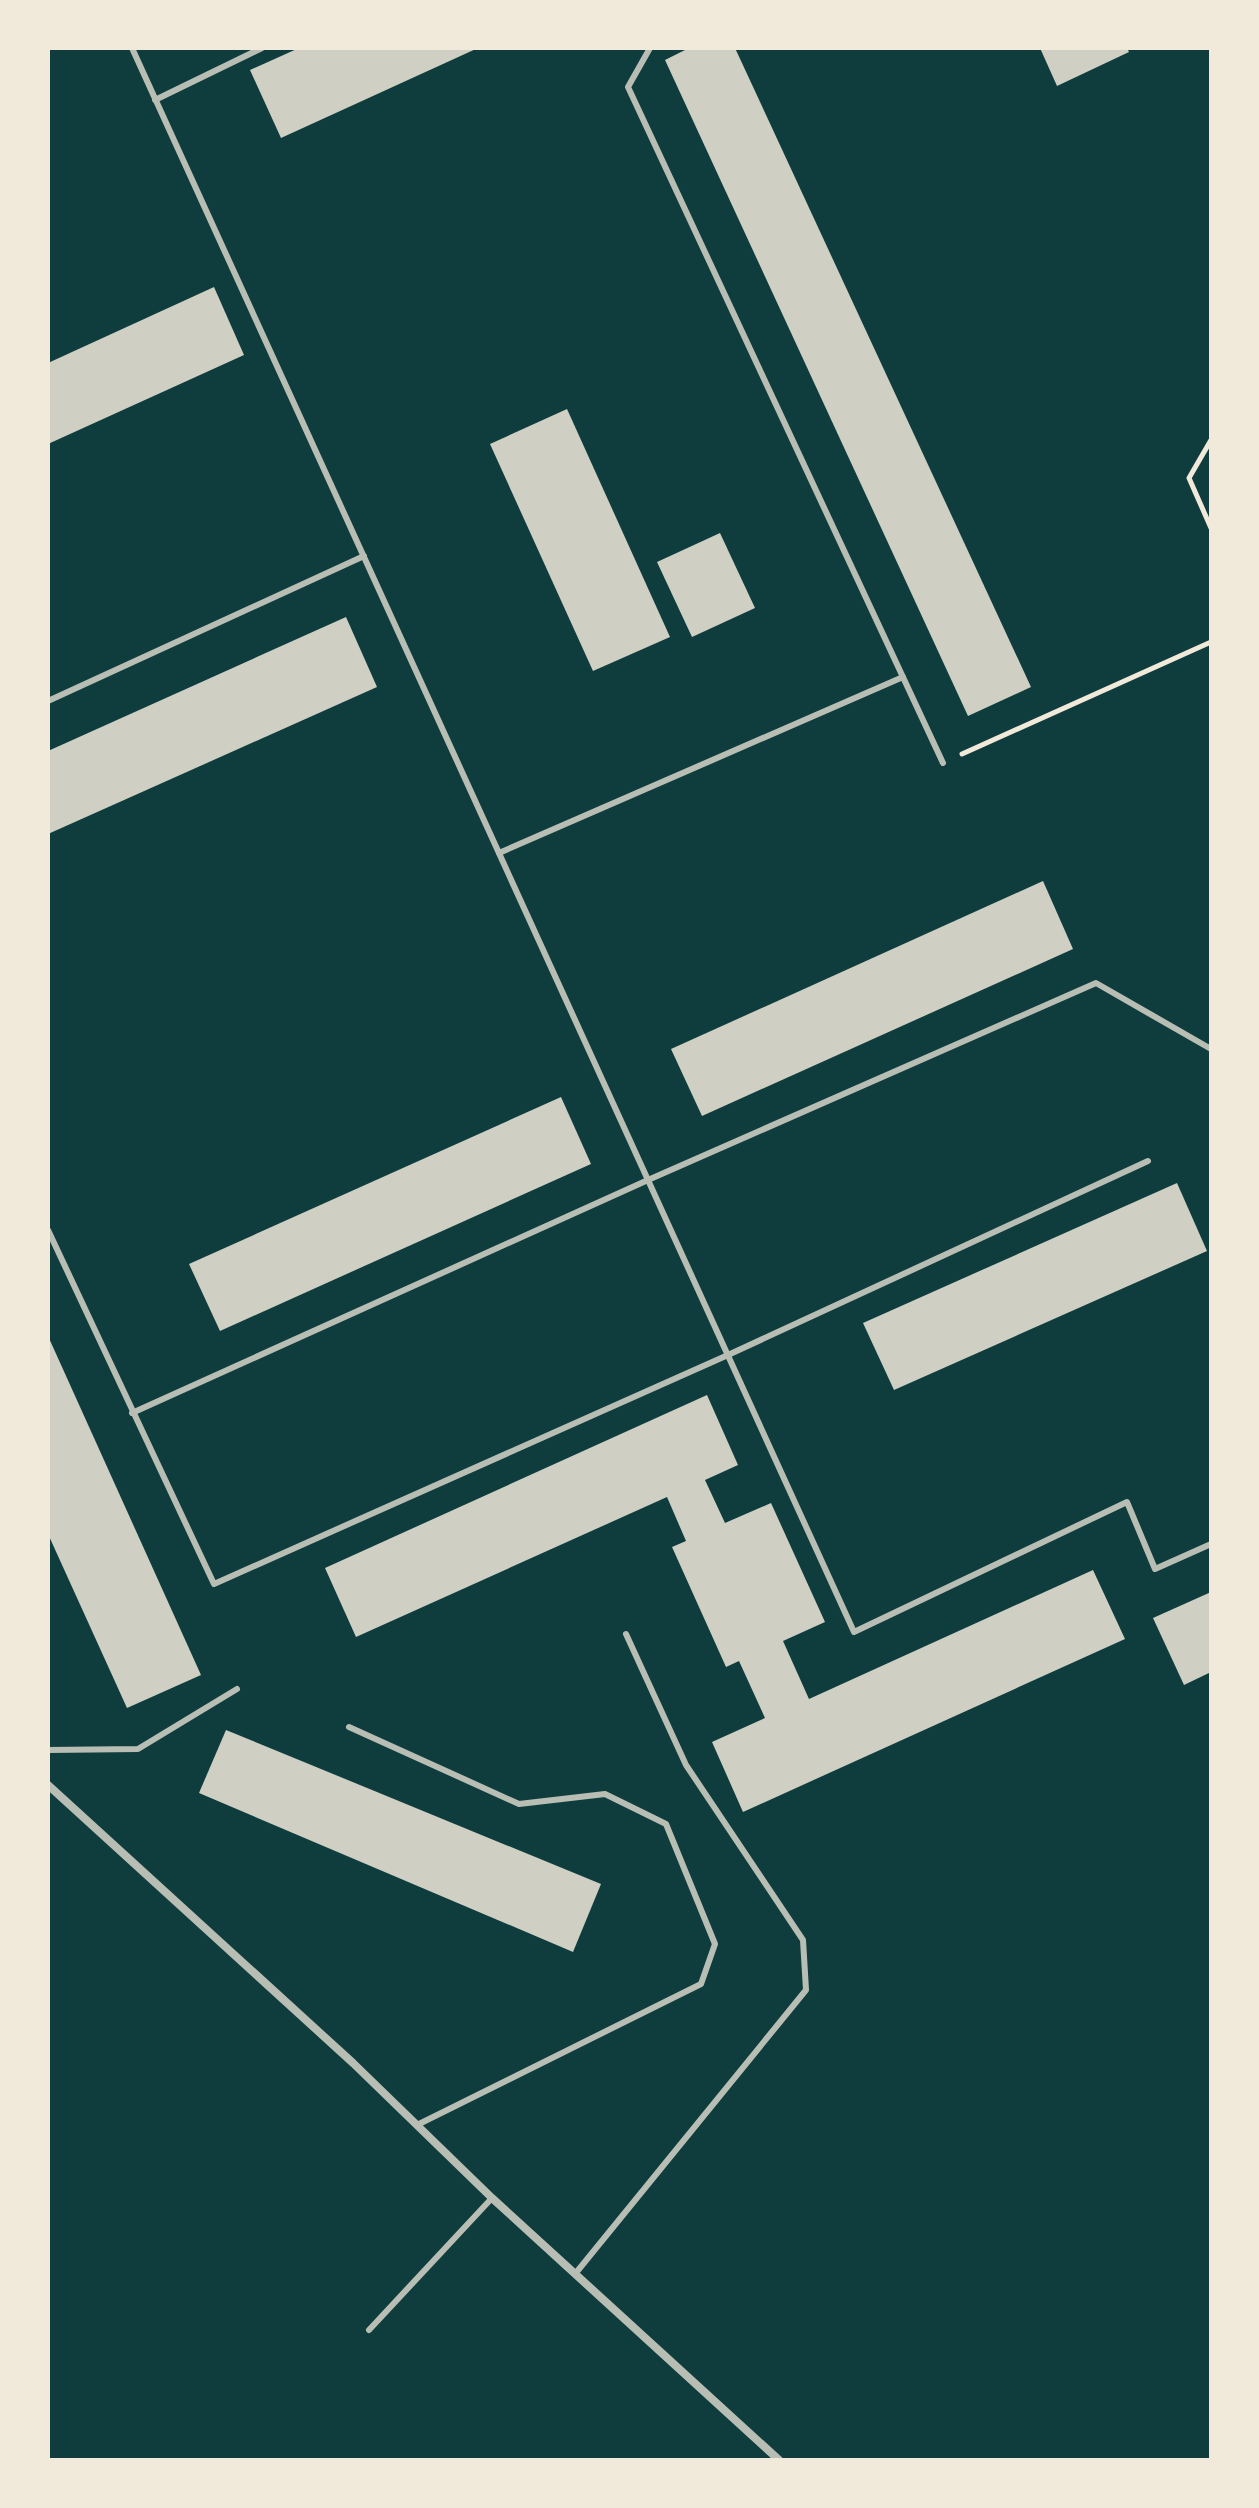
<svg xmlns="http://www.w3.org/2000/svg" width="1259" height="2508" font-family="Lato,sans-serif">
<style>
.building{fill:#cfcfc3}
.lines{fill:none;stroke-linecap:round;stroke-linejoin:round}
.path{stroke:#f1e9da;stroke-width:5}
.service{stroke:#b8beb3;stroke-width:6}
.minor{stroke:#b8beb3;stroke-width:8}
</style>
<rect width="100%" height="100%" fill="#0f3d3e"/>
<!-- building -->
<g class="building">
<path d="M299 48H478L281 138 250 70Z"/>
<path d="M689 48H735L1031 687 968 716 665 60Z"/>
<path d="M1040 48H1127L1129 52 1057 86Z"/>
<path d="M214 287 244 355 48 444V363Z"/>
<path d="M567 409 670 637 593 671 490 444Z"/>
<path d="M720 533 755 608 692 637 657 562Z"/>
<path d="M346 617 377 687 48 834V751Z"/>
<path d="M1043 881 1073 949 702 1116 671 1049Z"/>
<path d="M561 1097 591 1164 220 1331 189 1264Z"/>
<path d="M1177 1183 1207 1251 894 1390 863 1323Z"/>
<path d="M48 1336 201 1675 127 1708 48 1534Z"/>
<path d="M707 1395 738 1465 705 1480 725 1523 771 1503 825 1622 783 1641 809 1699 1093 1570 1125 1639 743 1812 712 1742 765 1718 739 1661 726 1667 672 1547 686 1541 667 1497 356 1637 325 1568Z"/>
<path d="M1211 1592V1672L1184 1685 1153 1618Z"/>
<path d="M226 1730 601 1884 573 1952 199 1793Z"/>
</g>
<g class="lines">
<!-- path -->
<g class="path">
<path d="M1211 440 1189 478 1211 528"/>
<path d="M962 754 1211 642"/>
</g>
<!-- service -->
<g class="service">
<path d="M132 48 854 1632 1127 1502 1155 1569 1211 1544"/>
<path d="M650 48 628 87 943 763"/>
<path d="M155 100 262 48"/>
<path d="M48 701 364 556"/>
<path d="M499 853 903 677"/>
<path d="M48 1230 214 1584 728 1355 1148 1161"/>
<path d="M132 1413 648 1180 1096 983 1211 1049"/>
<path d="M349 1727 519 1804 605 1794 666 1824 715 1944 701 1984 417 2125"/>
<path d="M48 1750 138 1749 237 1689"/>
<path d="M575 2274 806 1990 803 1940 686 1765 626 1634"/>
<path d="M369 2330 492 2198"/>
</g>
<!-- minor -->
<path class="minor" d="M48 1785 353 2063 492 2198 779 2460"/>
</g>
<!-- border -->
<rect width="1259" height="2508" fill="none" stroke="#f1e9da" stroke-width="100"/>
</svg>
